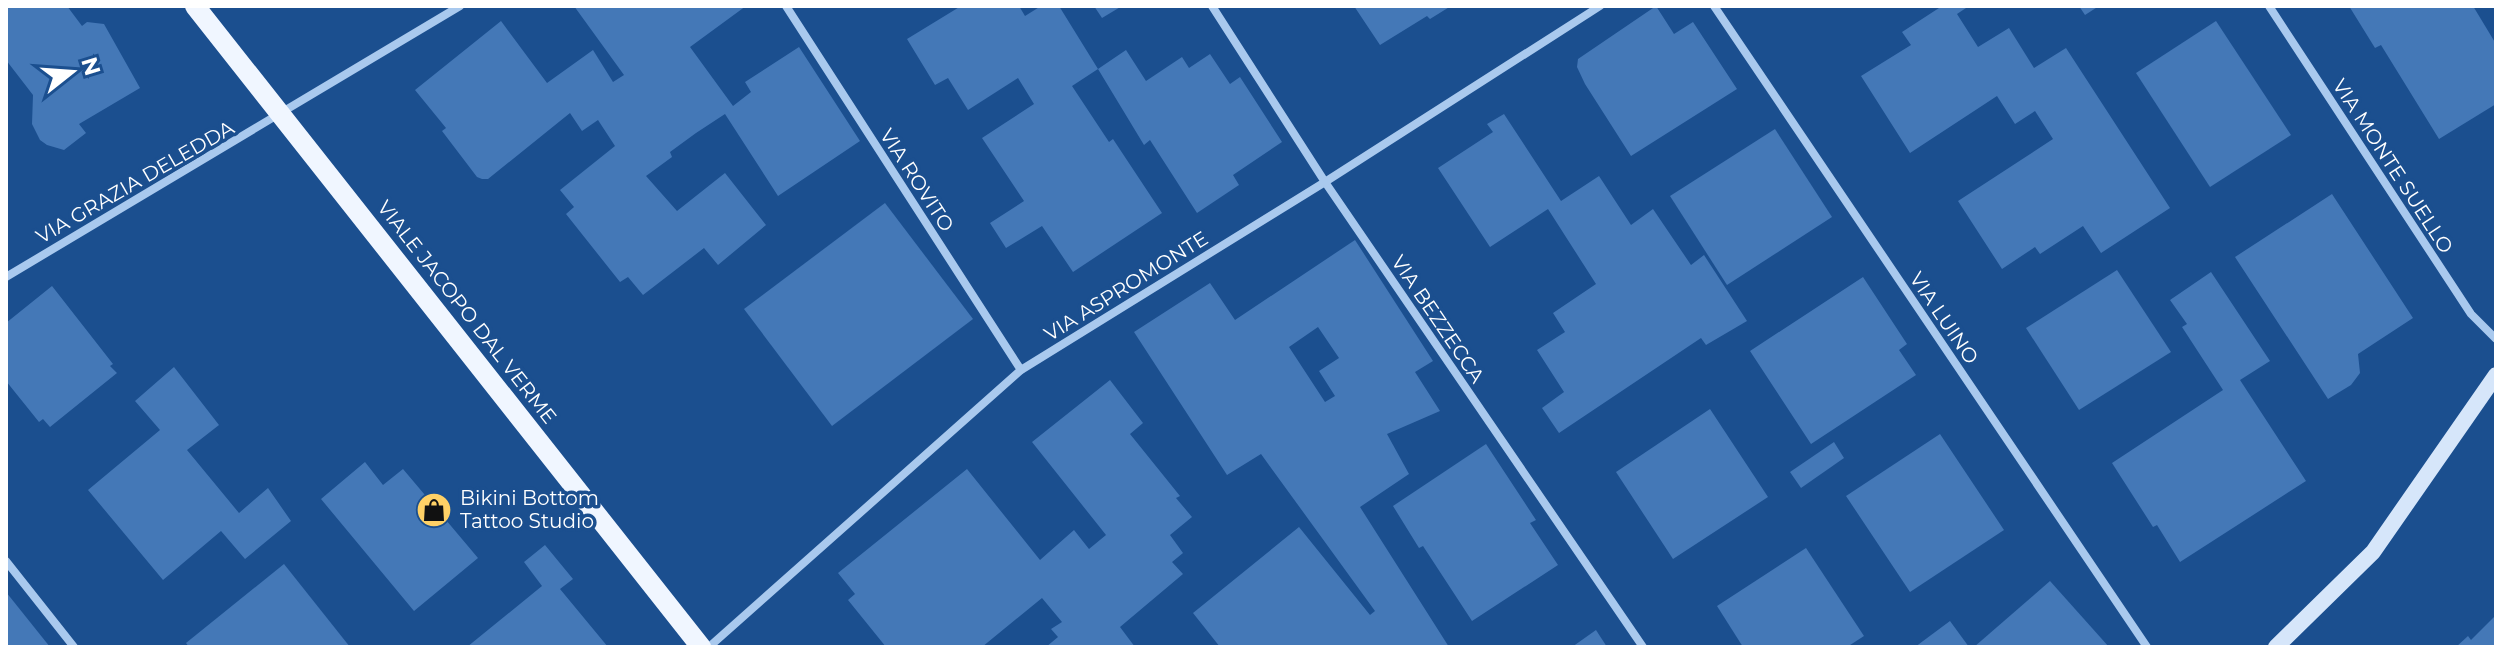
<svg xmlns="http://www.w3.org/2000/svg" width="2502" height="653" font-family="Montserrat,sans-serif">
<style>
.building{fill:#4478b7;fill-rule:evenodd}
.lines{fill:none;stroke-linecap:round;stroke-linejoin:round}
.minor{stroke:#a9c9ee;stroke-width:8}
.secondary{stroke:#d6e6fa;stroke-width:16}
.primary{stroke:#f0f6ff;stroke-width:20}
.labels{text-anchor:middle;stroke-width:7;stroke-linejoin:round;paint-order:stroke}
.street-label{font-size:20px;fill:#fff;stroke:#1b4f8f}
.poi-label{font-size:20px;fill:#fff;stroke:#1b4f8f;text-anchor:start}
</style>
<rect width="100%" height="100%" fill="#1b4f8f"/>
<!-- building -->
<g class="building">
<path d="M6 6H67L82 26 87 22 104 24 140 88 79 124 86 133 64 150 47 145 40 140 32 124 33 95 6 60Z"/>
<path d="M574 6H746L690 47 733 106 751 92 745 82 799 47 860 141 778 196 725 114 696 133 670 152 672 157 646 176 677 211 725 173 766 225 718 265 704 248 643 295 628 277 620 282 566 214 574 207 560 190 615 146 598 120 582 131 570 113 488 179H482L477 177 442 131 446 128 415 90 501 21 547 83 593 50 613 82 624 75Z"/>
<path d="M961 6H1019L1025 16 1041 6H1059L1098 69 1126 50 1146 81 1182 57 1189 68 1210 54 1230 84 1240 77 1282 142 1233 175 1239 185 1197 213 1150 140 1144 145 1098 69 1072 86 1109 142 1113 139 1162 213 1073 272 1042 226 1006 248 990 223 1024 201 982 138 1034 104 1018 78 968 110 948 78 935 85 907 39Z"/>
<path d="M1094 6H1122L1102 18Z"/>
<path d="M1354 6H1451L1430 19 1427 16 1380 45Z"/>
<path d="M1656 6 1674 34 1693 22 1737 89 1631 156 1585 84 1577 67 1578 59Z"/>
<path d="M1937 6H1969L1957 14 1978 47 2009 28 2034 68 2066 48 2170 208 2101 253 2083 226 2040 254 2035 247 2002 269 1958 201 2053 139 2035 111 2015 124 1997 96 1910 153 1861 76 1911 45 1902 32 1939 8Z"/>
<path d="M2079 6H2099L2085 15Z"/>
<path d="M2349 6H2473L2496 44V104L2439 139 2381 45 2375 48Z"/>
<path d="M2216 21 2291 135 2210 187 2136 73Z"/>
<path d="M1504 114 1561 201 1599 176 1631 225 1653 209 1691 265 1704 255 1747 321 1706 345 1701 338 1559 433 1542 408 1564 392 1537 350 1565 332 1553 313 1596 284 1548 209 1490 247 1438 168 1493 132 1487 124Z"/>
<path d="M1775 129 1832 217 1727 285 1670 196Z"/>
<path d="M2332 194 2413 318 2358 354 2360 373 2351 385 2328 399 2235 257Z"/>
<path d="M885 203 973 319 832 426 744 309Z"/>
<path d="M1355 240 1433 361 1415 372 1440 411 1387 434 1409 474 1360 507 1449 647H1220L1193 613 1299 527 1370 615 1375 611 1261 454 1227 475 1134 332 1210 283 1235 320ZM1318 327 1339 358 1319 371 1335 396 1325 402 1289 347Z"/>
<path d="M2117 270 2171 352 2079 410 2026 328Z"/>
<path d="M2211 272 2270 361 2240 380 2306 481 2180 562 2157 525 2153 527 2112 463 2223 390 2182 327 2187 324 2170 300Z"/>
<path d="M1863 277 1907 344 1899 350 1916 375 1811 444 1750 351Z"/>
<path d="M52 286 113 364 110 366 117 373 50 427 43 419 39 422 6 381V323Z"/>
<path d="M174 367 219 425 187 450 239 513 268 488 291 521 245 559 221 531 163 580 88 490 160 430 135 401Z"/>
<path d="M1110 380 1143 423 1130 434 1180 496 1176 498 1192 517 1170 535 1183 553 1172 562 1183 574 1120 627 1135 647H1046L1058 637 1051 629 1062 622 1042 598 982 647H886L848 600 855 594 838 573 967 469 1040 560 1074 530 1089 549 1106 535 1032 442Z"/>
<path d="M1710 409 1768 497 1673 559 1616 472Z"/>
<path d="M1940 434 2004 530 1910 592 1846 496Z"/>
<path d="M1834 442 1844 458 1801 488 1790 472Z"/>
<path d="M1486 444 1536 520 1530 523 1558 565 1472 621 1423 546 1419 548 1393 506Z"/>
<path d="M365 462 383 485 403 469 478 558 414 611 321 499Z"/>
<path d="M545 545 573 579 560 589 608 647H467L542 586 524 562Z"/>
<path d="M1806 548 1864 636 1847 647H1743L1717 606Z"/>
<path d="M284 564 350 647H189L186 643Z"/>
<path d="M2050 581 2109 647H1974Z"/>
<path d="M6 592 50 647H6Z"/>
<path d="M2496 615V647H2456L2468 636 2471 640Z"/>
<path d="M1950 621 1969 647H1915Z"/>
<path d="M1596 630 1607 647H1572Z"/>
</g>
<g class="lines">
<!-- minor -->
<g class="minor">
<path d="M786 6 1021 370"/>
<path d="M1212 6 1325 182 1643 647"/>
<path d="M1714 6 2147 647"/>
<path d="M2269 6 2471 314 2496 339"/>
<path d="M6 277 460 6"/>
<path d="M6 561 74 647"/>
<path d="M709 647 1021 370 1325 182 1600 6"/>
</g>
<!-- secondary -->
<path class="secondary" d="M2276 647 2373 552 2496 375"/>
<!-- primary -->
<path class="primary" d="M195 6 701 647"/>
</g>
<!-- icons -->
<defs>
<symbol id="shop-disc" viewBox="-11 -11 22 22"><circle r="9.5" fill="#ffd166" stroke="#1b4f8f"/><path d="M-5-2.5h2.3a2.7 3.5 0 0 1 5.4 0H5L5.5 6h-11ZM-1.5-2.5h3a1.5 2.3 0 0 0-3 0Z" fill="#111"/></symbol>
</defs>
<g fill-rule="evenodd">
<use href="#shop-disc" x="414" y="490" width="40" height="40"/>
</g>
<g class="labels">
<!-- street labels -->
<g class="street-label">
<text transform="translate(2393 166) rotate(57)" y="7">VIA MONTE SUELLO</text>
<text transform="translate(917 180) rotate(57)" y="7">VIA ROVITO</text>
<text transform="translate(135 182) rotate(-30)" y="7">VIA GRAZIA DELEDDA</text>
<text transform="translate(1126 286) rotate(-32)" y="7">VIA ASPROMONTE</text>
<text transform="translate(467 312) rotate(52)" y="7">VIALE JACOPO DAL VERME</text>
<text transform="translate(1944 318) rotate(56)" y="7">VIA LUINO</text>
<text transform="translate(1438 319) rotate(56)" y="7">VIA BEZZECCA</text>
</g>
<!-- poi labels -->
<g class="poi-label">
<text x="460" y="505">Bikini Bottom<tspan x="460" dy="23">Tattoo Studio</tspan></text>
</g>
</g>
<!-- border -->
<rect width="2502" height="653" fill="none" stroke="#ffffff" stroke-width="16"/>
<!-- north arrow -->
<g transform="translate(72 72) rotate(73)" stroke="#1b4f8f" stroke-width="6" paint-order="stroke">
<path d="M0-6L14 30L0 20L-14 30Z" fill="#ffffff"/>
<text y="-12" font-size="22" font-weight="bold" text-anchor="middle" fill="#ffffff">N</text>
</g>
</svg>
